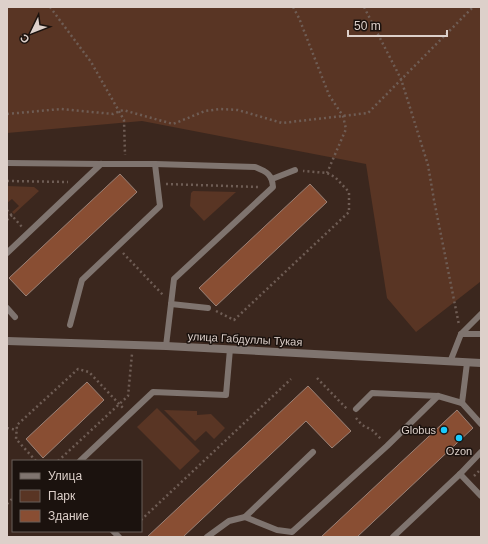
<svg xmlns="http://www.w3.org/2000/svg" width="488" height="544" font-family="Arial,sans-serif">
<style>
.green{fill:#593524}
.building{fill:#894e33;stroke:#9b8277}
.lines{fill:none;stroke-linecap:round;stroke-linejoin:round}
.path{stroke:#6f5d55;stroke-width:2.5;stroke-dasharray:2 3;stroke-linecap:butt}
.service{stroke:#7f746f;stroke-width:6}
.minor{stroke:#7f746f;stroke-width:8}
.poi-dot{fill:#1acafc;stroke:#1b120e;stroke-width:1.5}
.labels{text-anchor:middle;stroke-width:3;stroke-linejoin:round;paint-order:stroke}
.street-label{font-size:11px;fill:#ddd0ca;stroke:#1b120e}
.poi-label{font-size:11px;fill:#ddd0ca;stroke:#1b120e;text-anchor:end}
</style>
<rect width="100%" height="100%" fill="#3b271e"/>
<!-- green -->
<g class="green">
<path d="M7 7H481V276L480 282 416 332 387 298 366 164 142 121 7 133Z"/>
<path d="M7 186 34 187 39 191 14 214 12 212 19 206 12 199 7 203Z"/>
<path d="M193 191 236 192 204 221 190 206 191 193Z"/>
<path d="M157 408 200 451 180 470 137 427Z"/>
<path d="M164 410 197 411V415L211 414 225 428 214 439 206 431 195 441Z"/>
</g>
<!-- building -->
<g class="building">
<path d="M120 174 137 192 26 296 9 278Z"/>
<path d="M310 184 327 202 216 306 199 288Z"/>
<path d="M87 382 104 400 43 458 26 439Z"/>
<path d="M308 386 351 431 332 448 306 421 183 537H147Z"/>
<path d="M457 410 473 428 357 537H321Z"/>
</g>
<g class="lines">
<!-- path -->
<g class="path">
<path d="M50 7 91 62 124 120 125 155"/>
<path d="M293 7 299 18 329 95 343 116 346 129 327 173"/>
<path d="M364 7 401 79 428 165 434 200 459 325"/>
<path d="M7 114 61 109 113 114 123 110 173 124 205 111 220 109 238 110 282 123 368 113 473 7"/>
<path d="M7 181 68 182"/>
<path d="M166 184 259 187"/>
<path d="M7 210 22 227"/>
<path d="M7 220 12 215"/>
<path d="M123 253 164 296"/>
<path d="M216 311 234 320 349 212V192L335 177 327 173 303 171"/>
<path d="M317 378 347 409"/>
<path d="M356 418 362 425 372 430 381 439"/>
<path d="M7 428 17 430"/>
<path d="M36 461 16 439 17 425 78 369 89 372 123 408"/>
<path d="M58 461 128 396 132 354"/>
<path d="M474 476 481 469"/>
<path d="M7 504 13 498"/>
<path d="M141 520 291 379"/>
</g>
<!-- service -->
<g class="service">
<path d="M7 163 101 164H155L255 167C267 172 272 174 273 187L174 279 166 346"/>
<path d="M272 179 295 170"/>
<path d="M7 253 101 164"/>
<path d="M171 304 208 308"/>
<path d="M7 308 15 317"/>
<path d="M70 325 82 280 160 206 155 164"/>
<path d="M461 334H481"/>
<path d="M450 362 461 334 481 314"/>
<path d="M462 403 467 363"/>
<path d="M356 409 372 393 438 396 462 403 481 424"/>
<path d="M80 461 153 392 226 395 230 349"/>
<path d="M460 474 481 496"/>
<path d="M245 517 313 452"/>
<path d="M113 531 119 537"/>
<path d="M207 537 229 521 245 517 277 530 292 532 387 446 438 396"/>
<path d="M393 537 460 474 481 452"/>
</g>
<!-- minor -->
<path class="minor" d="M7 341 166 346 481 363"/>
</g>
<!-- markers -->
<g class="poi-dot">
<circle cx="444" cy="430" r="4"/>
<circle cx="459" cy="438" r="4"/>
</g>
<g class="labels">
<!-- street labels -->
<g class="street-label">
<text transform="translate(245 339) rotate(3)" y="4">улица Габдуллы Тукая</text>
</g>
<!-- poi labels -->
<g class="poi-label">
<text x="436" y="434">Globus</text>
<text x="459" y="455" text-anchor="middle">Ozon</text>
</g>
</g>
<!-- border -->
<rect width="488" height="544" fill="none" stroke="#ddd0ca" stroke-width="16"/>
<!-- legend -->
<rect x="12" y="460" width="130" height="72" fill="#1b120e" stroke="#695e59"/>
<rect x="20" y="473" width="20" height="6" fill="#7f746f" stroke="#695e59"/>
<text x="48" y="480" font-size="12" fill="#ddd0ca">Улица</text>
<rect x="20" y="490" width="20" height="12" fill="#593524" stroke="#695e59"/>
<text x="48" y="500" font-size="12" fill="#ddd0ca">Парк</text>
<rect x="20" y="510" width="20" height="12" fill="#894e33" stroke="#695e59"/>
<text x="48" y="520" font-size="12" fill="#ddd0ca">Здание</text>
<!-- north arrow -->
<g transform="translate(32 32) rotate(227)" stroke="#1b120e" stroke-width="3" paint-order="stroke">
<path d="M0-3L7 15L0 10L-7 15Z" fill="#ddd0ca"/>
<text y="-6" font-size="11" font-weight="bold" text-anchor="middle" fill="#ddd0ca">С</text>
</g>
<!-- scale -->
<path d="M348 30v6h99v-6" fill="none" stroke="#ddd0ca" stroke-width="2"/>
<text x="354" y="30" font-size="12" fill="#ddd0ca" stroke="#1b120e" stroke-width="3" paint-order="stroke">50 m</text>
</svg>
